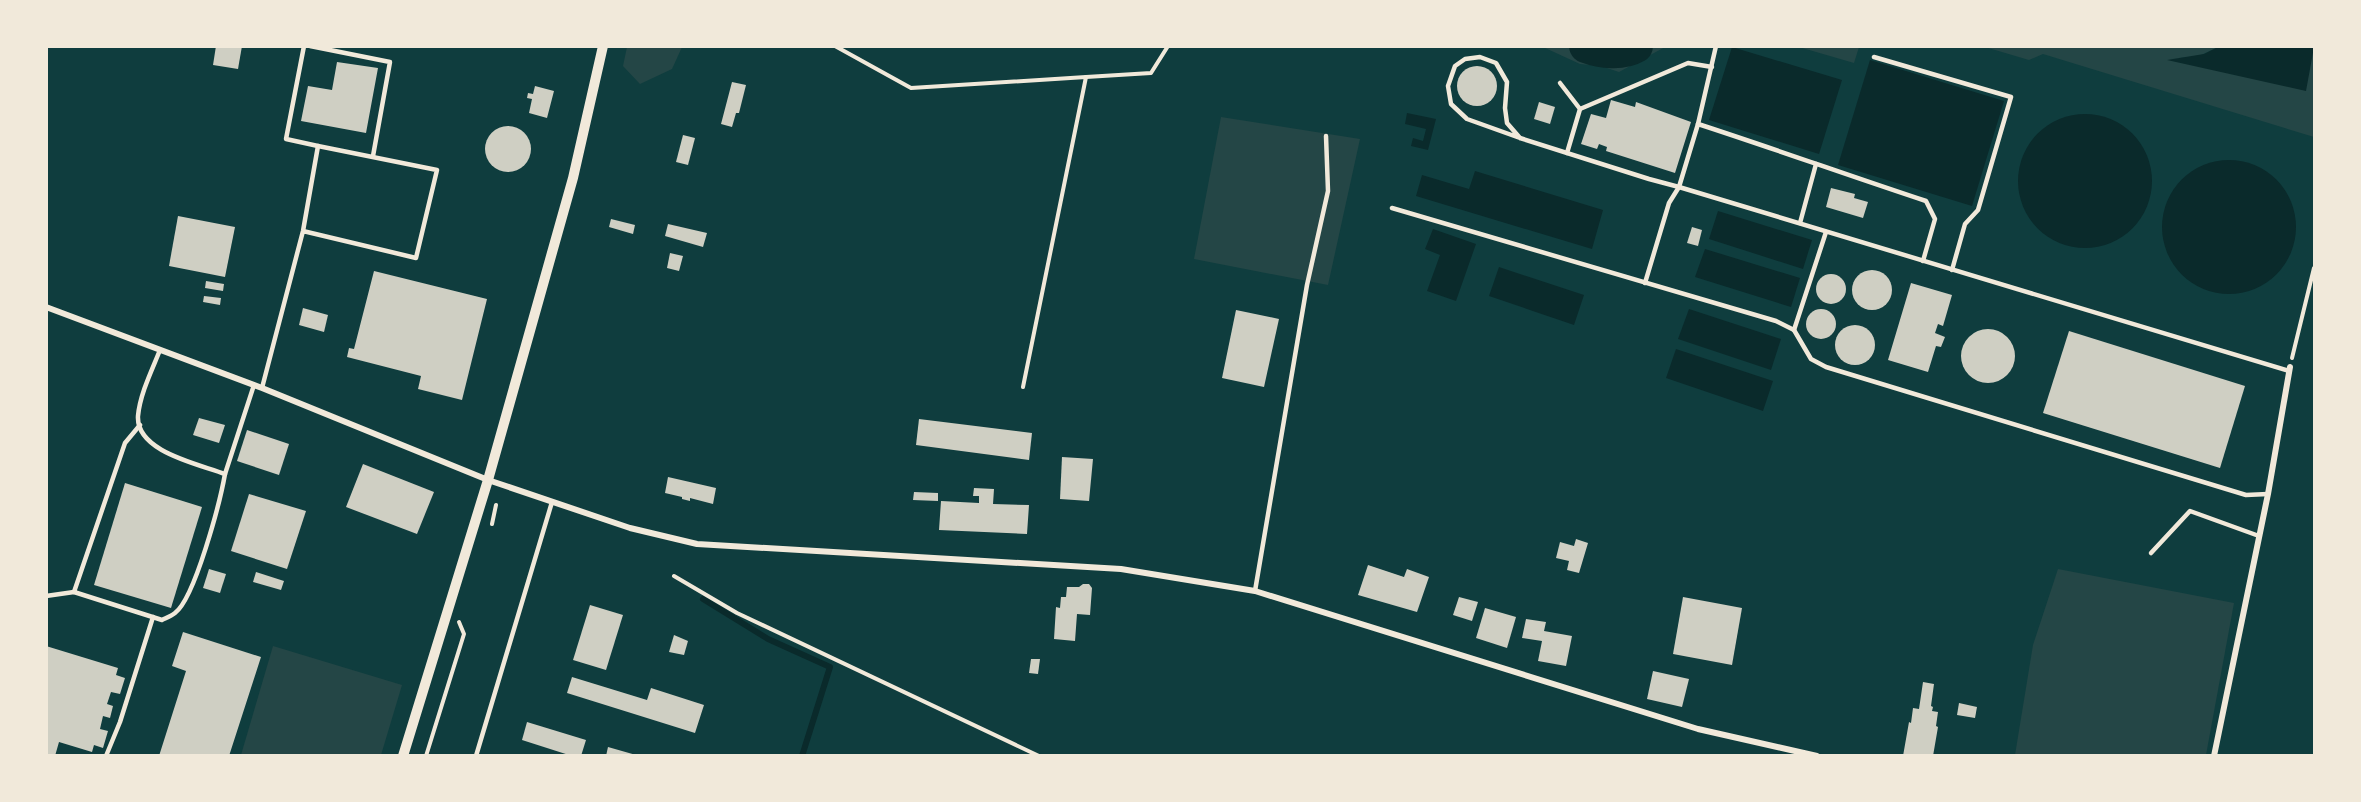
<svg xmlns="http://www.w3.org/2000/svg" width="2361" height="802" font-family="Cabin,sans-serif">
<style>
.green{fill:#244646}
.water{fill:#0a2a2b}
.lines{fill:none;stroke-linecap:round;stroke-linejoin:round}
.stream{stroke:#0a2a2b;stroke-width:6}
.river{stroke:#0a2a2b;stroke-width:34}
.building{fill:#cfcfc3}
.path{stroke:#f1e9da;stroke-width:4}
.service{stroke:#f1e9da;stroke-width:4.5}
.minor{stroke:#f1e9da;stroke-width:6}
.tertiary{stroke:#f1e9da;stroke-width:10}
</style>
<rect width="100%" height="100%" fill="#0f3d3e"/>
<!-- green -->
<g class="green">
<path d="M627 47V46L682 47 672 69 640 84 623 66Z"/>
<path d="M1543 47H1665L1619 72 1601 66 1580 64Z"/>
<path d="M1799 47 1859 46V47L1854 63Z"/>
<path d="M1985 47H2218L2199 56 2169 59 2314 47V137L2043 54 2029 60Z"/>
<path d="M1221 117 1360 139 1328 285 1194 259Z"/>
<path d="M2058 569 2234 603 2206 755H2015L2033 645Z"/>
<path d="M273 646 402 685 381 755H241Z"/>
</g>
<!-- water -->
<g class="water">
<path d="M1732 47 1842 80 1819 154 1709 120Z"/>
<path d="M2218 47H2314L2306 91 2167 60 2204 54Z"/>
<path d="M1870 60 2004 101 1972 206 1838 165Z"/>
<path d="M1407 113 1436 119 1428 150 1411 146 1413 138 1423 141 1426 129 1405 124Z"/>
<circle cx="2085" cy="181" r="67"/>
<circle cx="2229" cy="227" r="67"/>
<path d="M1475 171 1603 210 1592 249 1416 196 1422 175 1469 189Z"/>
<path d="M1718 211 1812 240 1803 269 1709 239Z"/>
<path d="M1433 229 1476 244 1456 301 1427 291 1440 255 1425 249Z"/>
<path d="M1705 249 1800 278 1791 307 1695 277Z"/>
<path d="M1499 267 1584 295 1574 325 1489 296Z"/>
<path d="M1689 309 1781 339 1771 370 1678 339Z"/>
<path d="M1676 349 1773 381 1763 411 1666 378Z"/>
</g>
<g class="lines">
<!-- stream -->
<path class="stream" d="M703 599 768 639 830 667 802 756"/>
<!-- river -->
<path class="river" d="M1586 46C1602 52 1622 54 1636 46"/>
</g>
<!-- building -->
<g class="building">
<path d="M216 46H242L238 69 213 65Z"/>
<path d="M337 62 378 68 366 133 301 121 308 86 332 90Z"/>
<circle cx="1477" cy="86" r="20"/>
<path d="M732 82 746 85 739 113H736L732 127 721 124Z"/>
<path d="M535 86 554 91 547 118 529 113 532 99 527 98 528 93 533 94Z"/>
<path d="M1611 100 1635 107 1636 102 1691 122 1675 173 1606 151 1607 147 1599 144 1597 149 1581 144 1591 114 1606 118Z"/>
<path d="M1539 102 1555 107 1550 124 1534 119Z"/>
<circle cx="508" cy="149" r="23"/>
<path d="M683 135 695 138 688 165 676 162Z"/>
<path d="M1831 188 1855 194 1854 198 1868 202 1863 218 1826 207Z"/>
<path d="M178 216 235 227 225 277 169 266Z"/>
<path d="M611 219 635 225 633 234 609 227Z"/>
<path d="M668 224 707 233 703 247 665 236Z"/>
<path d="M1692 227 1702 230 1698 246 1687 243Z"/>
<path d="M670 253 683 256 679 271 667 268Z"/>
<circle cx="1872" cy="290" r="20"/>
<path d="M374 271 487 299 462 400 418 389 421 376 347 357 349 348 354 349Z"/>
<circle cx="1831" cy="289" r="15"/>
<path d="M206 281 224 284 223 291 205 288Z"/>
<path d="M1911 283 1952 295 1943 326 1938 324 1935 333 1945 337 1941 347 1936 346 1928 372 1888 360Z"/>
<path d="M204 296 221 298 220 305 203 302Z"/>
<path d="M303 308 328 315 324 332 299 325Z"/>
<circle cx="1821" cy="324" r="15"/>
<path d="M1236 310 1279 319 1264 387 1222 378Z"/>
<circle cx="1855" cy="345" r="20"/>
<circle cx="1988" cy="356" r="27"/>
<path d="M2069 331 2245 386 2220 468 2043 413Z"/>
<path d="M199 418 225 425 219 443 193 435Z"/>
<path d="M919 419 1032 433 1029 460 916 445Z"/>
<path d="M247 430 289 444 279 475 237 461Z"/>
<path d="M1062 457 1093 459 1089 501 1060 499Z"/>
<path d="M363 464 434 492 417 534 346 507Z"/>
<path d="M668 477 716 488 713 504 690 498V501L682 499V497L665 493Z"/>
<path d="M125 483 202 507 171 608 94 585Z"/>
<path d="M974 488 994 489 993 504 1029 505 1027 534 939 530 941 501 979 503V496H973Z"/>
<path d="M914 492 938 493V501L913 500Z"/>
<path d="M249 494 306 511 287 569 231 551Z"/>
<path d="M1576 539 1588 543 1579 573 1567 570 1569 561 1556 558 1560 542 1574 546Z"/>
<path d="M1368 565 1404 577 1407 569 1429 577 1417 612 1358 595Z"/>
<path d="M209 569 226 574 220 593 203 588Z"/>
<path d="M256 572 284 581 281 590 253 582Z"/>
<path d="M1083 584H1089L1092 588 1090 615 1077 614 1075 641 1054 639 1056 607 1060 608 1061 597H1066L1067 587H1079Z"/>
<path d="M1459 597 1478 602 1472 621 1453 615Z"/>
<path d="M1683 597 1742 608 1732 665 1673 654Z"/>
<path d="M590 605 623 615 606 670 573 660Z"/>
<path d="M1485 608 1516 617 1507 648 1476 638Z"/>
<path d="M1526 619 1546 622 1544 631 1572 636 1566 666 1538 661 1542 641 1522 638Z"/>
<path d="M183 632 261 657 229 756H159L186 671 172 666Z"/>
<path d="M674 635 688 641 684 655 669 652Z"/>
<path d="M46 646 118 668 116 675 125 678 120 694 111 692 107 704 113 706 110 718 103 716 100 729 108 731 103 748 94 745 92 752 59 742 55 756H46Z"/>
<path d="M1031 659H1040L1038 674 1029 673Z"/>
<path d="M1653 671 1689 679 1682 707 1647 699Z"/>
<path d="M572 677 647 700 651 688 704 705 695 733 567 693Z"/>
<path d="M1923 682 1934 684 1931 706 1933 707 1932 711 1938 712 1936 726 1938 727 1933 756H1903L1909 722 1911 723 1913 708 1919 709Z"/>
<path d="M1959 703 1977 707 1975 718 1957 715Z"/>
<path d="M527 722 586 740 581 756H572L522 740Z"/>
<path d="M608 747 636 755V756H606Z"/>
</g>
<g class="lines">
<!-- path -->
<g class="path">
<path d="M835 46 911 88 1086 77 1023 387"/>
<path d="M1086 77 1151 73 1168 46"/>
<path d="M2292 358 2314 268"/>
<path d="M492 524 496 505"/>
<path d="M674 576 737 613 1039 756"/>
<path d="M426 756 464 634 459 622"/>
</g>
<!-- service -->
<g class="service">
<path d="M304 46 286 139 318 146"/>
<path d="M310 46 390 62 373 156"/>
<path d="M1874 57 2011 97 1978 210 1965 224 1952 270"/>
<path d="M1560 83 1580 109 1567 153"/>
<path d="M1580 109 1688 63 1712 67"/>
<path d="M1698 124C1775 149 1850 176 1926 201L1935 219 1923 261"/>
<path d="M1520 138 1507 123 1505 108 1507 82 1496 63 1480 57 1465 59 1455 66 1448 86 1451 104 1467 119 1520 138 1649 179 1679 187 2289 371"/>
<path d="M1392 208 1776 321 1794 330 1811 359 1826 367 2246 495 2268 494"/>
<path d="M1800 223 1816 164"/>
<path d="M1645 283 1669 203 1679 187 1698 124 1716 46"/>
<path d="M1794 330 1826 232"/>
<path d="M160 350C152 370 140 394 138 416 136 452 199 464 225 474L254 385"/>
<path d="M262 388 303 231 318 146 437 170 416 258 303 231"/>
<path d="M140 425 125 443 74 592 162 620C166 618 171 616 175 613 195 598 220 502 225 474"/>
<path d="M2151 553 2190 511 2259 536"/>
<path d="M1255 591 1307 285 1328 191 1326 136"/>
<path d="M46 596 74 592"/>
<path d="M106 756 120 722 153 617"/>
<path d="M476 756 552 502"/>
</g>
<!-- minor -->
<g class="minor">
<path d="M46 307 262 388 488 480 630 528 697 544 1121 569 1255 591 1698 729 1817 756"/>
<path d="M2214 756 2268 494 2290 367"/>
</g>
<!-- tertiary -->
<path class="tertiary" d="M403 756 488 480 573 178 603 46"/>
</g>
<!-- border -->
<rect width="2361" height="802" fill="none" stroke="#f1e9da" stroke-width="96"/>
</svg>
